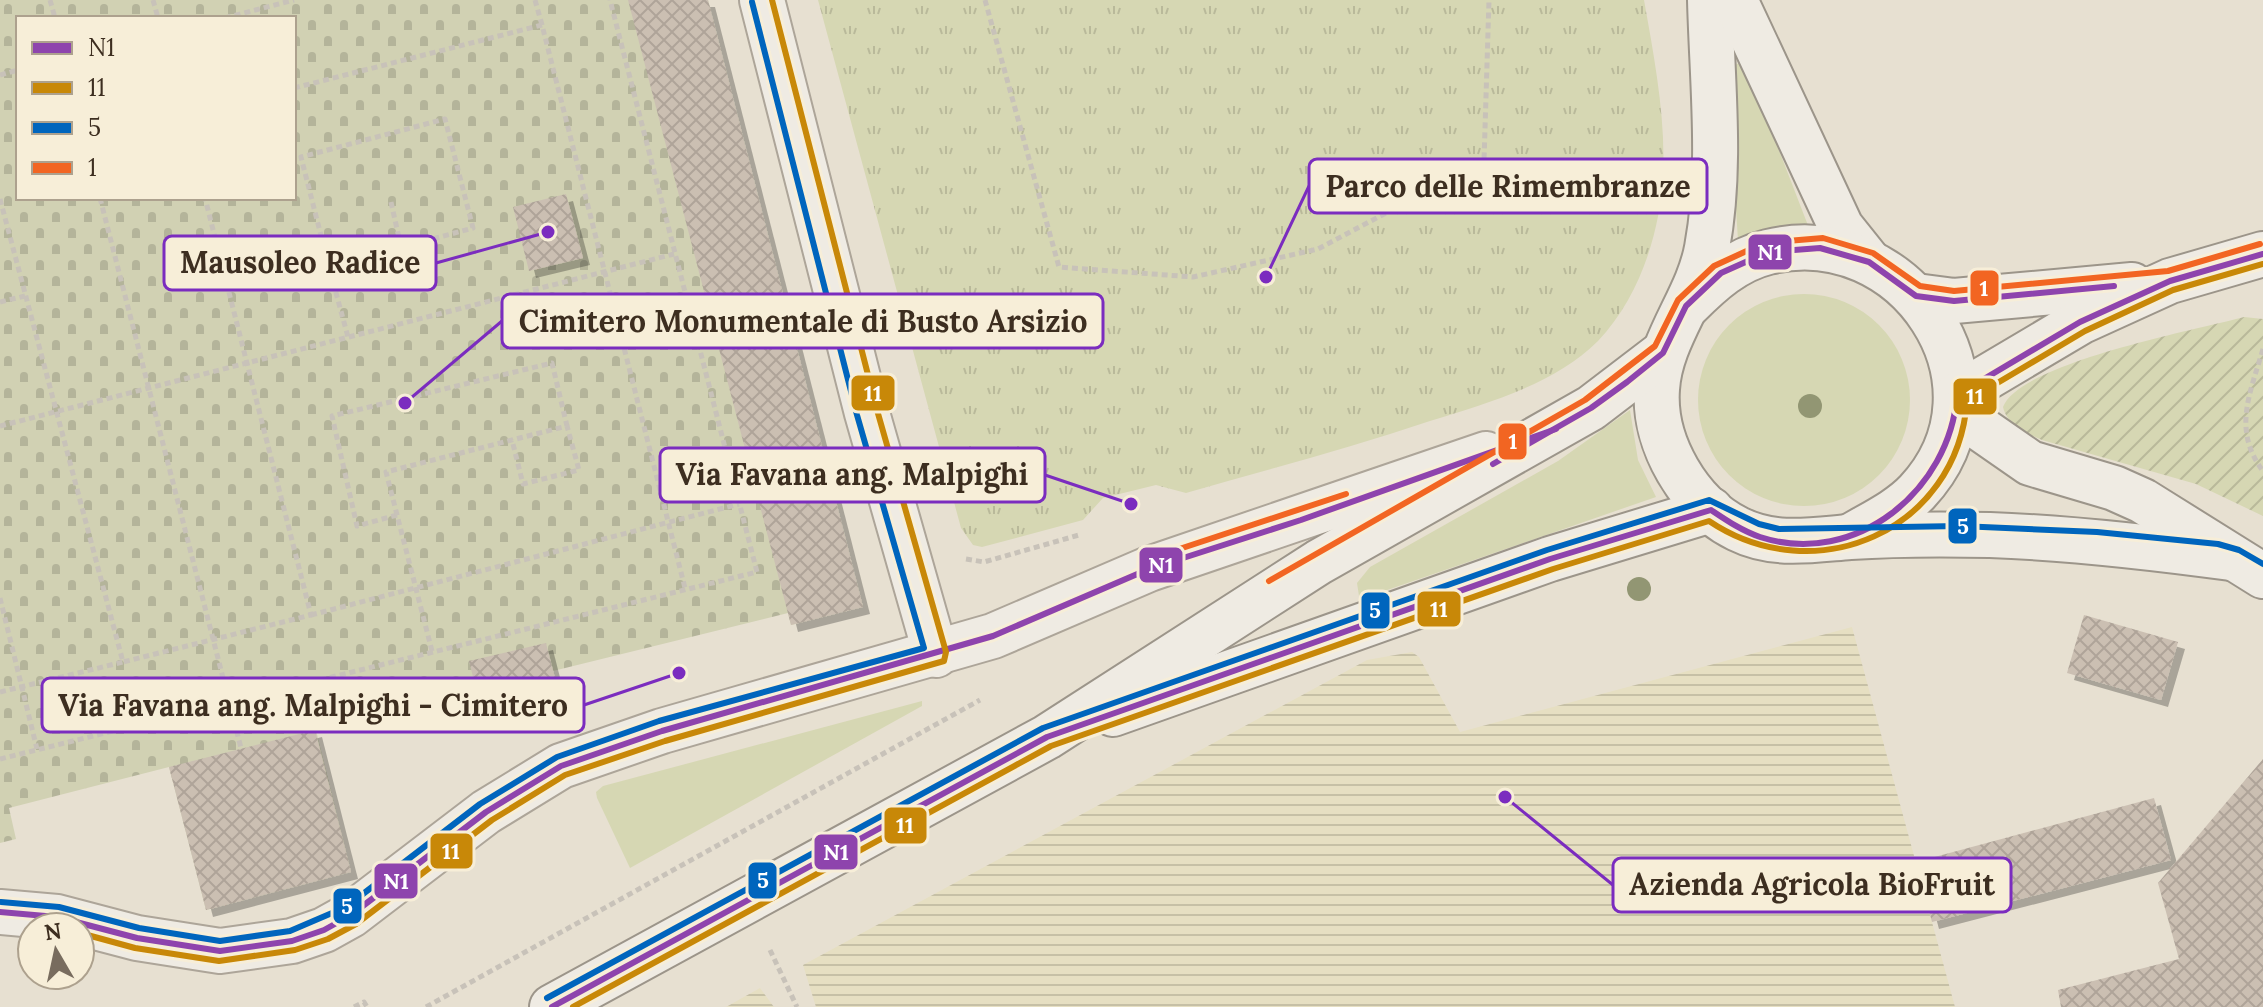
<svg xmlns="http://www.w3.org/2000/svg" width="2263" height="1007" font-family="Lora,serif">
<style>
.farmland{fill:url(#farmland-rules)}
.grass{fill:#d6d7b3}
.cemetery{fill:url(#cemetery-stones);fill-rule:evenodd}
.park{fill:url(#park-tufts)}
.garden{fill:url(#garden-furrows)}
.building{fill:url(#building-cross-hatch);filter:url(#shadow)}
.lines{fill:none;stroke-linecap:round;stroke-linejoin:round}
.street-casing{stroke:#ada599;stroke-width:48}
.secondary-casing{stroke:#9c958a;stroke-width:48}
.path{stroke:#c8c2b9;stroke-width:5;stroke-dasharray:6 4;stroke-linecap:butt}
.street{stroke:#efebe3;stroke-width:44}
.secondary{stroke:#efebe3;stroke-width:44}
.bus-1-casing{stroke:#f7eed8;stroke-width:12}
.bus-2-casing{stroke:#f7eed8;stroke-width:12}
.bus-3-casing{stroke:#f7eed8;stroke-width:12}
.bus-4-casing{stroke:#f7eed8;stroke-width:12}
.bus-1{stroke:#8e44ad;stroke-width:6}
.bus-2{stroke:#c88808;stroke-width:6}
.bus-3{stroke:#0065bd;stroke-width:6}
.bus-4{stroke:#f26522;stroke-width:6}
.tree{fill:#929673}
.leader{fill:none;stroke:#7b2cbf;stroke-width:3}
.callout-dot{fill:#7b2cbf;stroke:#f7eed8;stroke-width:3}
.callout{fill:#f7eed8;stroke:#7b2cbf;stroke-width:3}
.callout-label{font-size:30px;text-anchor:middle;font-weight:bold;fill:#3d2e20}
.line-badge{stroke:#f7eed8;stroke-width:3}
.badge-label{font-size:22px;text-anchor:middle;font-weight:bold;fill:#fff}
</style>
<defs>
<pattern id="farmland-rules" width="6" height="5" patternUnits="userSpaceOnUse" patternTransform="scale(2)"><rect width="6" height="5" fill="#e6dfc2"/><path d="M0 2.5h6" fill="none" stroke="#c6c0a6"/></pattern>
<pattern id="cemetery-stones" width="16" height="16" patternUnits="userSpaceOnUse" patternTransform="scale(2)"><rect width="16" height="16" fill="#d1d1b3"/><path d="M2 7V4a2 2 0 0 1 4 0v3zM10 15v-3a2 2 0 0 1 4 0v3z" fill="#b4b49a"/></pattern>
<pattern id="park-tufts" width="24" height="20" patternUnits="userSpaceOnUse" patternTransform="scale(2)"><rect width="24" height="20" fill="#d6d7b3"/><path d="M3 7l-1-3M5 7V3M7 7l1-3M15 17l-1-3M17 17v-4M19 17l1-3" fill="none" stroke="#b9b99a"/></pattern>
<pattern id="garden-furrows" width="10" height="10" patternUnits="userSpaceOnUse" patternTransform="scale(2)"><rect width="10" height="10" fill="#d6d7b3"/><path d="M-1 1l2-2M0 10L10 0M9 11l2-2" fill="none" stroke="#b9b99a"/></pattern>
<pattern id="building-cross-hatch" width="8" height="8" patternUnits="userSpaceOnUse" patternTransform="scale(2)"><rect width="8" height="8" fill="#cbbfb2"/><path d="M0 0l8 8M0 8l8-8" fill="none" stroke="#afa499"/></pattern>
<filter id="shadow"><feDropShadow dx="7" dy="7" stdDeviation="0" flood-color="#0004"/></filter>
</defs>
<rect width="100%" height="100%" fill="#e7e0d1"/>
<!-- farmland -->
<g class="farmland">
<path d="M1852 627 1955 1007H816L803 965 1367 660 1412 652 1419 657 1460 732Z"/>
<path d="M760 988 774 1007H726Z"/>
</g>
<!-- grass -->
<g class="grass">
<path d="M1739 63 1746 65 1809 228 1791 226 1738 240 1727 69Z"/>
<circle cx="1804" cy="400" r="106"/>
<path d="M1630 410 1638 460 1656 497 1367 597 1359 596 1357 583 1370 567 1558 461Z"/>
<path d="M922 701V706L630 868 597 798 596 792 603 786Z"/>
</g>
<!-- cemetery -->
<path class="cemetery" d="M0 0H708L863 607 791 625 788 613 553 671 561 702 484 721 476 690 316 730 351 872 206 910 169 767 9 808 16 839 0 843ZM18 18H294V198H18Z"/>
<!-- park -->
<path class="park" d="M818 0H1644C1654 56 1666 118 1663 175 1660 234 1639 298 1598 341 1554 385 1487 403 1430 421 1349 448 1267 470 1186 493L1156 485 1103 498 1083 520 982 547 973 545 961 528Z"/>
<!-- garden -->
<path class="garden" d="M2244 317 2263 319V516L2196 484 2042 440C2026 433 2007 425 2003 407 2020 363 2196 330 2244 317Z"/>
<!-- building -->
<g class="building">
<path d="M628 0H708L863 607 791 625Z"/>
<path d="M566 194 583 258 529 271 513 207Z"/>
<path d="M2084 615 2178 642 2161 700 2067 673Z"/>
<path d="M546 643 561 702 484 721 469 661Z"/>
<path d="M315 730 351 872 206 910 169 767Z"/>
<path d="M2263 759V1007H2061L2058 990 2179 959 2158 883Z"/>
<path d="M2154 798 2171 860 1932 922 1916 862Z"/>
</g>
<g class="lines">
<defs>
<g id="street">
<path d="M762 0 867 413 936 655"/>
<path d="M0 912 57 917 137 938 220 951 292 941 324 930 351 915 486 812 561 766 662 731 993 636 1149 569 1486 454"/>
</g>
<g id="secondary">
<path d="M1710 0C1712 81 1722 167 1707 248 1698 298 1660 338 1657 389 1653 443 1689 505 1738 529 1774 547 1812 540 1850 537 1896 534 1944 534 1990 535 2071 538 2150 547 2231 558"/>
<path d="M1735 0 1841 227 1869 262"/>
<path d="M1916 296 1954 301 2132 285"/>
<path d="M1688 305C1711 282 1735 260 1768 252 1905 218 2018 384 1917 492 1899 511 1873 523 1851 536"/>
<path d="M1957 395 2080 322 2170 281 2263 254"/>
<path d="M1958 413 2030 463 2114 488 2143 501 2263 576"/>
<path d="M1113 714 1550 559 1711 510"/>
<path d="M552 1007 1047 737 1319 562 1591 408 1663 353"/>
</g>
</defs>
<!-- street casing -->
<use href="#street" class="street-casing"/>
<!-- secondary casing -->
<use href="#secondary" class="secondary-casing"/>
<!-- path -->
<g class="path">
<path d="M50 0 55 18"/>
<path d="M153 0 158 18"/>
<path d="M535 0 542 25"/>
<path d="M985 0 1059 267 1193 277 1318 249 1484 161 1489 0"/>
<path d="M225 18 294 0"/>
<path d="M0 75 18 70"/>
<path d="M294 88 542 25 685 588"/>
<path d="M100 198 241 748"/>
<path d="M0 199 123 662 311 615 205 198"/>
<path d="M391 202 401 247"/>
<path d="M329 267 301 157 445 119 473 228 329 267 348 337"/>
<path d="M0 302 25 296"/>
<path d="M2263 349C2250 394 2232 430 2263 471"/>
<path d="M0 426 674 254"/>
<path d="M397 515 357 526 332 416 552 363 567 426"/>
<path d="M966 559 984 562 1079 535"/>
<path d="M0 598 37 749"/>
<path d="M311 615 739 504"/>
<path d="M432 651 386 472 567 426 579 470 523 484 512 440"/>
<path d="M0 692 123 662"/>
<path d="M0 759 757 572 610 0"/>
<path d="M770 950 797 1007"/>
<path d="M354 1007 364 1002 367 1007"/>
<path d="M426 1007 980 700"/>
</g>
<!-- street -->
<use href="#street" class="street"/>
<!-- secondary -->
<use href="#secondary" class="secondary"/>
<defs>
<g id="bus-1">
<path d="M1493 464 1591 408 1627 382 1663 353 1686 306 1721 273 1768 252 1820 248 1869 262 1916 296 1954 301 2114 286"/>
<path d="M0 912 57 917 137 938 220 951 292 941 324 930 351 915 486 812 561 766 662 731 993 636 1149 569 1301 520 1556 429"/>
<path d="M552 1007 1047 737 1550 559 1711 510C1726 520 1742 531 1760 537 1856 568 1950 490 1957 395L2080 322 2170 281 2263 254"/>
</g>
<g id="bus-2">
<path d="M80 933 135 948 219 961 295 950 328 939 356 924 492 820 565 775 665 741 944 661 946 652 877 410 772 0"/>
<path d="M573 1007 1051 746 1553 569 1709 521C1815 592 1957 531 1967 401L2085 331 2173 290 2263 264"/>
</g>
<g id="bus-3">
<path d="M1 902 59 907 139 928 220 941 290 931 346 907 480 804 557 757 659 721 924 648 857 415 752 2"/>
<path d="M547 998 1043 728 1547 550 1709 500 1759 524 1779 529 1960 526 2097 532 2218 544 2239 550 2263 564"/>
</g>
<g id="bus-4">
<path d="M1146 560 1346 494"/>
<path d="M1269 581 1585 400 1655 346 1678 300 1714 266 1764 243 1823 238 1873 253 1920 286 1954 291 2168 271 2260 244"/>
</g>
</defs>
<!-- bus-1 casing -->
<use href="#bus-1" class="bus-1-casing"/>
<!-- bus-2 casing -->
<use href="#bus-2" class="bus-2-casing"/>
<!-- bus-3 casing -->
<use href="#bus-3" class="bus-3-casing"/>
<!-- bus-4 casing -->
<use href="#bus-4" class="bus-4-casing"/>
<!-- bus-1 -->
<use href="#bus-1" class="bus-1"/>
<!-- bus-2 -->
<use href="#bus-2" class="bus-2"/>
<!-- bus-3 -->
<use href="#bus-3" class="bus-3"/>
<!-- bus-4 -->
<use href="#bus-4" class="bus-4"/>
</g>
<!-- trees -->
<g class="tree">
<circle cx="1810" cy="406" r="12"/>
<circle cx="1639" cy="589" r="12"/>
</g>
<!-- callouts -->
<path class="leader" d="M1266 277L1309 186M548 232L436 263M405 403L502 321M1131 504L1045 475M679 673L584 705M1505 797L1613 885"/>
<g class="callout-dot">
<circle cx="1266" cy="277" r="8"/>
<circle cx="548" cy="232" r="8"/>
<circle cx="405" cy="403" r="8"/>
<circle cx="1131" cy="504" r="8"/>
<circle cx="679" cy="673" r="8"/>
<circle cx="1505" cy="797" r="8"/>
</g>
<g class="callout">
<rect x="1309" y="159" width="398" height="54" rx="8"/>
<rect x="164" y="236" width="272" height="54" rx="8"/>
<rect x="502" y="294" width="601" height="54" rx="8"/>
<rect x="660" y="448" width="385" height="54" rx="8"/>
<rect x="42" y="678" width="542" height="54" rx="8"/>
<rect x="1613" y="858" width="398" height="54" rx="8"/>
</g>
<g class="callout-label">
<text x="1508" y="197">Parco delle Rimembranze</text>
<text x="300" y="273">Mausoleo Radice</text>
<text x="803" y="332">Cimitero Monumentale di Busto Arsizio</text>
<text x="852" y="485">Via Favana ang. Malpighi</text>
<text x="313" y="716">Via Favana ang. Malpighi - Cimitero</text>
<text x="1812" y="895">Azienda Agricola BioFruit</text>
</g>
<g class="line-badge">
<rect x="1747" y="233" width="46" height="38" rx="8" fill="#8e44ad"/>
<rect x="1969" y="269" width="31" height="38" rx="8" fill="#f26522"/>
<rect x="850" y="374" width="46" height="38" rx="8" fill="#c88808"/>
<rect x="1952" y="377" width="46" height="39" rx="8" fill="#c88808"/>
<rect x="1497" y="422" width="31" height="39" rx="8" fill="#f26522"/>
<rect x="1947" y="507" width="31" height="38" rx="8" fill="#0065bd"/>
<rect x="1138" y="546" width="46" height="38" rx="8" fill="#8e44ad"/>
<rect x="1416" y="590" width="46" height="38" rx="8" fill="#c88808"/>
<rect x="1360" y="591" width="31" height="39" rx="8" fill="#0065bd"/>
<rect x="883" y="806" width="45" height="39" rx="8" fill="#c88808"/>
<rect x="429" y="832" width="45" height="38" rx="8" fill="#c88808"/>
<rect x="813" y="833" width="46" height="38" rx="8" fill="#8e44ad"/>
<rect x="747" y="861" width="31" height="39" rx="8" fill="#0065bd"/>
<rect x="373" y="862" width="46" height="38" rx="8" fill="#8e44ad"/>
<rect x="332" y="887" width="31" height="38" rx="8" fill="#0065bd"/>
</g>
<g class="badge-label">
<text x="1770" y="260">N1</text>
<text x="1984" y="296">1</text>
<text x="873" y="401">11</text>
<text x="1975" y="404">11</text>
<text x="1513" y="449">1</text>
<text x="1963" y="534">5</text>
<text x="1161" y="573">N1</text>
<text x="1439" y="617">11</text>
<text x="1375" y="618">5</text>
<text x="905" y="833">11</text>
<text x="451" y="859">11</text>
<text x="836" y="860">N1</text>
<text x="763" y="888">5</text>
<text x="396" y="889">N1</text>
<text x="347" y="914">5</text>
</g>
<!-- legend -->
<rect x="16" y="16" width="280" height="184" fill="#f7eed8" stroke="#ada18e" stroke-width="2"/>
<rect x="32" y="42" width="40" height="12" fill="#8e44ad" stroke="#ada18e" stroke-width="2"/>
<text x="88" y="56" font-size="24" fill="#3d2e20">N1</text>
<rect x="32" y="82" width="40" height="12" fill="#c88808" stroke="#ada18e" stroke-width="2"/>
<text x="88" y="96" font-size="24" fill="#3d2e20">11</text>
<rect x="32" y="122" width="40" height="12" fill="#0065bd" stroke="#ada18e" stroke-width="2"/>
<text x="88" y="136" font-size="24" fill="#3d2e20">5</text>
<rect x="32" y="162" width="40" height="12" fill="#f26522" stroke="#ada18e" stroke-width="2"/>
<text x="88" y="176" font-size="24" fill="#3d2e20">1</text>
<!-- north arrow -->
<g transform="translate(56 951) rotate(351)"><circle r="38" fill="#f7eed8" stroke="#ada18e" stroke-width="2"/>
<path d="M0-6L14 30L0 20L-14 30Z" fill="#786c5e"/>
<text y="-12" font-size="22" font-weight="bold" text-anchor="middle" fill="#3d2e20">N</text>
</g>
</svg>
